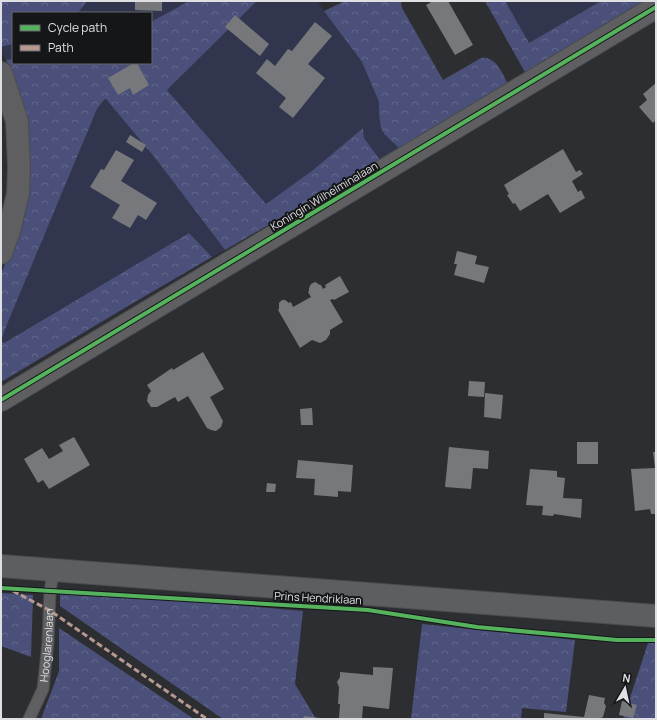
<svg xmlns="http://www.w3.org/2000/svg" width="657" height="720" font-family="Manrope,sans-serif">
<style>
.grass{fill:#31364e}
.forest{fill:url(#forest-crowns)}
.building{fill:#77787b}
.lines{fill:none;stroke-linecap:round;stroke-linejoin:round}
.service-casing{stroke:#4a4b4e;stroke-width:13}
.minor-casing{stroke:#4a4b4e;stroke-width:24}
.secondary-casing{stroke:#4a4b4e;stroke-width:24}
.service{stroke:#5f5f62;stroke-width:11}
.minor{stroke:#5f5f62;stroke-width:22}
.secondary{stroke:#5d5e62;stroke-width:22}
.quiet{stroke:#b69a8f;stroke-width:3;stroke-dasharray:6 3;stroke-linecap:butt}
.cycleway-casing{stroke:#151618;stroke-width:6}
.cycleway{stroke:#56b35d;stroke-width:4}
.labels{text-anchor:middle;stroke-width:4;stroke-linejoin:round;paint-order:stroke}
.street-label{font-size:11px;fill:#dfe0e4;stroke:#151618}
</style>
<defs>
<pattern id="forest-crowns" width="20" height="18" patternUnits="userSpaceOnUse"><rect width="20" height="18" fill="#4a5079"/><path d="M2 6a3 3 0 1 1 6 0M12 15a3 3 0 1 1 6 0" fill="none" stroke="#64698c"/></pattern>
</defs>
<rect width="100%" height="100%" fill="#2d2e32"/>
<!-- grass -->
<g class="grass">
<path d="M87 1H189L151 22V13H78Z"/>
<path d="M257 1H317L362 62 379 102V114L385 135 400 149 380 160 364 138 363 128 313 170 266 204 167 90Z"/>
<path d="M505 1H601L529 44Z"/>
<path d="M13 44V59L6 60 1 51V47Z"/>
<path d="M106 99 156 159 225 250 212 257 189 233 3 343 1 341 8 322 97 109Z"/>
</g>
<!-- forest -->
<g class="forest">
<path d="M1 1H87L78 13H13V44L1 47Z"/>
<path d="M189 1H257L167 90 266 204 313 170 363 128 364 138 380 160 225 250 156 159 106 99 104 100 97 109 8 322 1 341 4 343 189 233 212 257 128 306 1 382V274L11 249 23 105 13 74 6 60 13 59V63H151V22Z"/>
<path d="M345 1H404L401 3 402 8 443 80 481 58C496 56 502 73 508 84L400 149 385 135 381 128 379 114V102L362 62 324 11Z"/>
<path d="M485 1H505L529 43 601 1H653L526 74Z"/>
<path d="M60 590 303 611 295 684 316 719H223L60 606Z"/>
<path d="M1 593 33 595 31 657 1 646Z"/>
<path d="M422 624 575 640 566 712 522 708 521 719H411Z"/>
<path d="M59 628 194 719H41L59 671Z"/>
<path d="M649 640H656V719H623Z"/>
</g>
<!-- building -->
<g class="building">
<path d="M135 1H162V11L135 10Z"/>
<path d="M433 1H448L473 45 455 55 426 5Z"/>
<path d="M235 15 269 44 260 56 225 27Z"/>
<path d="M315 22 332 36 308 64 325 78 293 118 279 107 286 98 256 73 267 59 275 66 288 49 292 51Z"/>
<path d="M134 63H137L149 85 133 95 130 88 118 95 108 78Z"/>
<path d="M656 83V120L653 123 639 107 647 100 643 94Z"/>
<path d="M130 135 146 145 142 152 126 142Z"/>
<path d="M563 149 576 172 580 170 583 174 572 181 578 192 581 190 585 198 560 213 548 194 520 211 515 203 513 204 507 195 509 194 504 185Z"/>
<path d="M116 150 134 160 121 181 157 203 146 220 138 215 130 228 112 218 120 205 90 187 101 169 104 170Z"/>
<path d="M457 251 477 256 475 264 489 267 484 283 454 275 457 264H454Z"/>
<path d="M340 276 349 292 334 300 333 299 330 300 343 322 330 330V334L326 340 320 343 312 340 300 348 278 310 279 309V303L282 300H285L289 303 291 302 293 307 311 297 308 292 309 291V288L311 284 315 282 317 283 320 285H321L323 289 326 287 325 285Z"/>
<path d="M203 352 224 389 210 397 223 421 221 427 216 431 211 430 207 428 188 396 178 402 175 397 157 407H151L147 401 148 395 151 391 147 385 172 368 173 370Z"/>
<path d="M469 381 485 382 484 397 468 396Z"/>
<path d="M485 393 503 395 501 419 484 417Z"/>
<path d="M312 408 313 425H301L300 409Z"/>
<path d="M74 437 90 465 49 489 43 480 38 483 24 459 42 448 49 459 63 451 59 445Z"/>
<rect x="577" y="442" width="21" height="22"/>
<path d="M449 447 489 451 488 469 473 468 471 489 445 487Z"/>
<path d="M653 452H656V514H651L650 509 635 511 631 469 655 468Z"/>
<path d="M298 460 353 465 351 492 338 491V497L314 495 315 479 296 478Z"/>
<path d="M530 469 557 471V477L565 478 563 498 582 499 581 518 554 514 553 516 542 515 543 506 526 505Z"/>
<path d="M267 483 276 484 275 492H266Z"/>
<path d="M373 667 393 668 389 709 363 706 362 719 339 718 340 704H338L339 687 337 682 340 677V672L373 675Z"/>
<path d="M589 695 605 698 604 703 606 706 603 717 599 719H544V713L584 717Z"/>
<path d="M622 701 637 705 633 718 619 715Z"/>
<path d="M304 716 320 718V719H303Z"/>
</g>
<g class="lines">
<defs>
<g id="service">
<path id="s1" d="M29 719 43 689 48 642 50 591 54 569"/>
</g>
<g id="minor">
<path d="M1 73 17 121 19 167 18 194 9 231 1 253"/>
<path d="M1 400 656 7"/>
</g>
<path id="secondary" d="M1 566 656 616"/>
</defs>
<!-- service casing -->
<use href="#service" class="service-casing"/>
<!-- minor casing -->
<use href="#minor" class="minor-casing"/>
<!-- secondary casing -->
<use href="#secondary" class="secondary-casing"/>
<!-- service -->
<use href="#service" class="service"/>
<!-- minor -->
<use href="#minor" class="minor"/>
<!-- secondary -->
<use href="#secondary" class="secondary"/>
<!-- quiet -->
<path class="quiet" d="M13 591 49 610 207 719"/>
<defs>
<g id="cycleway">
<path d="M1 400 656 7"/>
<path d="M1 588 368 610 477 627 617 640H656"/>
</g>
</defs>
<!-- cycleway casing -->
<use href="#cycleway" class="cycleway-casing"/>
<!-- cycleway -->
<use href="#cycleway" class="cycleway"/>
</g>
<g class="labels">
<!-- street labels -->
<g class="street-label">
<text transform="translate(324 196) rotate(-31)" y="4">Koningin Wilhelminalaan</text>
<text transform="translate(318 598) rotate(3)" y="4">Prins Hendriklaan</text>
<text dy="4" stroke="none"><textPath href="#s1" startOffset="77">Hooglarenlaan</textPath></text>
</g>
</g>
<!-- border -->
<rect width="657" height="720" fill="none" stroke="#dfe0e4" stroke-width="4"/>
<!-- legend -->
<rect x="12" y="12" width="140" height="52" fill="#151618" stroke="#66676a"/>
<rect x="20" y="25" width="20" height="6" fill="#56b35d" stroke="#66676a"/>
<text x="48" y="32" font-size="12" fill="#dfe0e4">Cycle path</text>
<rect x="20" y="45" width="20" height="6" fill="#b69a8f" stroke="#66676a"/>
<text x="48" y="52" font-size="12" fill="#dfe0e4">Path</text>
<!-- north arrow -->
<g transform="translate(625 688) rotate(9)" stroke="#151618" stroke-width="3" paint-order="stroke">
<path d="M0-3L7 15L0 10L-7 15Z" fill="#dfe0e4"/>
<text y="-6" font-size="11" font-weight="bold" text-anchor="middle" fill="#dfe0e4">N</text>
</g>
</svg>
